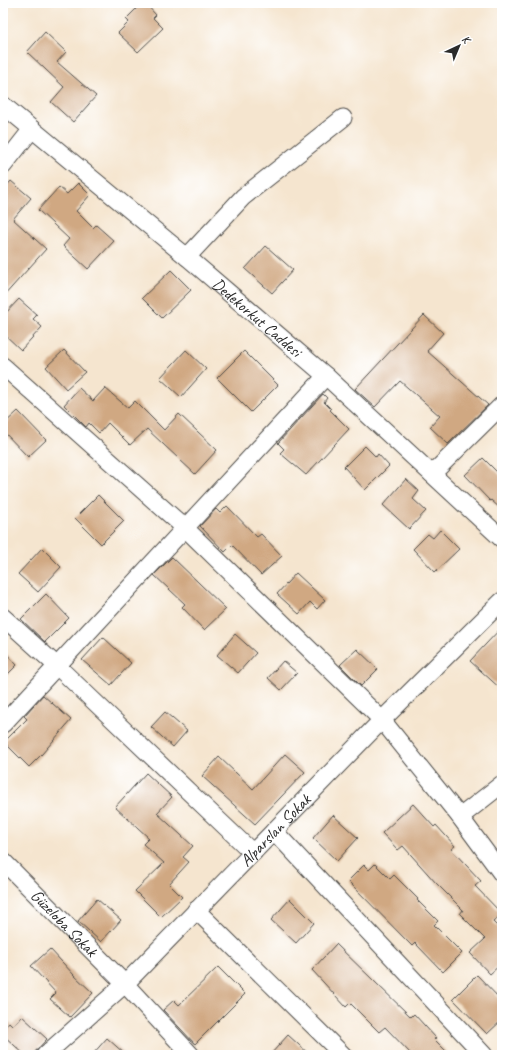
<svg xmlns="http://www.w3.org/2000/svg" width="505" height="1058" font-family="Caveat,sans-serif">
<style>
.building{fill:#d0a882}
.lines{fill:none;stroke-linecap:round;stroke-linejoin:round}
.minor-casing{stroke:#494744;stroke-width:19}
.minor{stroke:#fff;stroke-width:17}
.labels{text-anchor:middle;stroke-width:4;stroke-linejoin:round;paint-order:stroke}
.street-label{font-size:17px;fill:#2b2b2b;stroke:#fff}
</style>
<rect width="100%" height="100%" fill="#fff"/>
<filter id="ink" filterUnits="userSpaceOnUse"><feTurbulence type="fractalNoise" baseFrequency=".025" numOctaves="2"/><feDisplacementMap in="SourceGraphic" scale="8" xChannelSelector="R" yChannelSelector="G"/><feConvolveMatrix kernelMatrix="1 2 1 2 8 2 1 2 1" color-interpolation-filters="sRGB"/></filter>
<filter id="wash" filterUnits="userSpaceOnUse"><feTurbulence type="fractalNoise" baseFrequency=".012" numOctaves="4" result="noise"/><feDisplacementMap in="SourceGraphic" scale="16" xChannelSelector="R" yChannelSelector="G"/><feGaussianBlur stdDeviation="0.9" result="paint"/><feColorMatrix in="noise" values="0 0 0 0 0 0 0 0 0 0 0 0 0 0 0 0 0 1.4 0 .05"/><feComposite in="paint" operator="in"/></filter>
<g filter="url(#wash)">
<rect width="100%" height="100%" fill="#f5e5cf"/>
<g id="blocks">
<!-- building -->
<g class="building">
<path d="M142 3H145L156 15 153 18 163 28 138 52 118 33 129 22 126 19Z"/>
<path d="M45 32 66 52 57 62 96 96 73 122 51 102 64 87 27 52Z"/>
<path d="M11 181 31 198 13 219 46 249 3 297V190Z"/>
<path d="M78 183 90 195 76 211 93 228 96 225 114 241 88 269 63 246 69 239 38 210 59 187 67 194Z"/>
<path d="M266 246 293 270 272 293 245 269Z"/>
<path d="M171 270 191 290 162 318 142 298Z"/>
<path d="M19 299 37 315 33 319 42 327 21 350 3 333V316Z"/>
<path d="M424 315 443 333 427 351 488 405 448 444 430 427 440 416 400 381 375 407 355 389Z"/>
<path d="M64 350 85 372 66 389 46 367Z"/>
<path d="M186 350 206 369 181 397 160 378Z"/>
<path d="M244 351 278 385 251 412 217 378Z"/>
<path d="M79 388 93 401 105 388 128 408 135 401 164 430 179 414 217 450 195 474 147 429 130 445 108 423 99 433 89 423 86 427 64 405Z"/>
<path d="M323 394 327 398 324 402 331 409 330 410 349 429 306 475 280 453 284 449 278 443Z"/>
<path d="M18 411 46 440 28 457 3 431V425Z"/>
<path d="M365 446 376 457 378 454 389 466 365 490 344 467Z"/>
<path d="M483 458 502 477V510L491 500 490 501 465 475Z"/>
<path d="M406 479 419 491 413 499 426 511 409 529 383 505Z"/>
<path d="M98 495 124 521 101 544 75 518Z"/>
<path d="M227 506 257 537 261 534 282 556 261 575 232 545 225 552 200 526 216 509 220 513Z"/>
<path d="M440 530 459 549 435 572 413 549 428 534 433 538Z"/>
<path d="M42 548 61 567 38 592 18 574Z"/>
<path d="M172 557 226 609 204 630 182 607 185 604 154 575Z"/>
<path d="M296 573 325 600 317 609 310 602 299 614 277 594Z"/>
<path d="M46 594 69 618 45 642 21 619Z"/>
<path d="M502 627V690L470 661Z"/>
<path d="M235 634 256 653 238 673 217 655Z"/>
<path d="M103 637 131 663 111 685 82 660Z"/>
<path d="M357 649 378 669 361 686 340 665Z"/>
<path d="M3 650 17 665 3 679Z"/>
<path d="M283 661 297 673 281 690 268 678Z"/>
<path d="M43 695 71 720 42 754 29 767 4 742 27 719 24 716Z"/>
<path d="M165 712 187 731 173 747 151 727Z"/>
<path d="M285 754 305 772 255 824 202 776 219 757 253 789Z"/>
<path d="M146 773 172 797 157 813 193 846 183 857 189 862 169 884 182 897 161 917 135 891 164 863 143 844 149 838 115 807Z"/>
<path d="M413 804 434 827 436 825 455 846 451 849 481 881 475 886 502 914 493 922 502 931V963L490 974 470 953 485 939 460 914 463 910 436 883 403 846 398 850 382 833Z"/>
<path d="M333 815 358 838 337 861 313 838Z"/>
<path d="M375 864 390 879 394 875 418 899 417 900 438 921 434 925 462 953 443 972 415 943 412 946 348 881 364 865 369 870Z"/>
<path d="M97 899 121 920 101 942 78 921Z"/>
<path d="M290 899 314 923 296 943 271 920Z"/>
<path d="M336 944 411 1017 414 1014 436 1038 434 1039 450 1055H412L385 1027 379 1032 350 1003 346 1007 312 970Z"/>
<path d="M50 949 74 975 93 993 70 1017 50 999 56 993 31 966Z"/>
<path d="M218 967 245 994 195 1044 163 1010 174 1000 179 1005Z"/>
<path d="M477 975 502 1001V1020L487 1034 453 999Z"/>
<path d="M22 1016 47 1039 32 1055H25L3 1035V1029L9 1022 13 1026Z"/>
<path d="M288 1035 310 1055H270Z"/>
<path d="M107 1038 126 1055H92Z"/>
</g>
</g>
</g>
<g filter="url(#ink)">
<use href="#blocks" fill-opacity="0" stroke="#494744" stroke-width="1"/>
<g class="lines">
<defs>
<g id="minor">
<path id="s1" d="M3 105 187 257 326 376 502 539"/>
<path d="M3 166 32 129"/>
<path d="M187 257 243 197 343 118"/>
<path d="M3 366 185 528 382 720 460 817 502 874"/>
<path d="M432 474 502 405"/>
<path d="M3 617 57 666 253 853"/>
<path d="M3 724 326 376"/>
<path d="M460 817 502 784"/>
<path d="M274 831 484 1055"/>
<path id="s2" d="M3 861 125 984 191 1055"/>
<path d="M196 910 343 1055"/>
<path id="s3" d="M45 1055 125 984 382 720 502 601"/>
</g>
</defs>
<!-- minor casing -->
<use href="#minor" class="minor-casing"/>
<!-- minor -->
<use href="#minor" class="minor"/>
</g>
</g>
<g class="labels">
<!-- street labels -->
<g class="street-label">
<text dy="6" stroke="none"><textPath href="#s1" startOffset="331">Dedekorkut Caddesi</textPath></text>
<text dy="6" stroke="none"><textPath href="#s3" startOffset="322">Alparslan Sokak</textPath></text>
<text dy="6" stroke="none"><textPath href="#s2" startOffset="87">Güzeloba Sokak</textPath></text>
</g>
</g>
<!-- margin -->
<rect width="505" height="1058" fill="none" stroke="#fff" stroke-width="16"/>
<!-- north arrow -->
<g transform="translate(459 46) rotate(44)" stroke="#ffffff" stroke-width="3" paint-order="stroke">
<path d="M0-3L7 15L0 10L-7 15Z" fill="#2b2b2b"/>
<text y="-6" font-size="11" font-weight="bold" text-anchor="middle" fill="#2b2b2b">K</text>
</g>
</svg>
